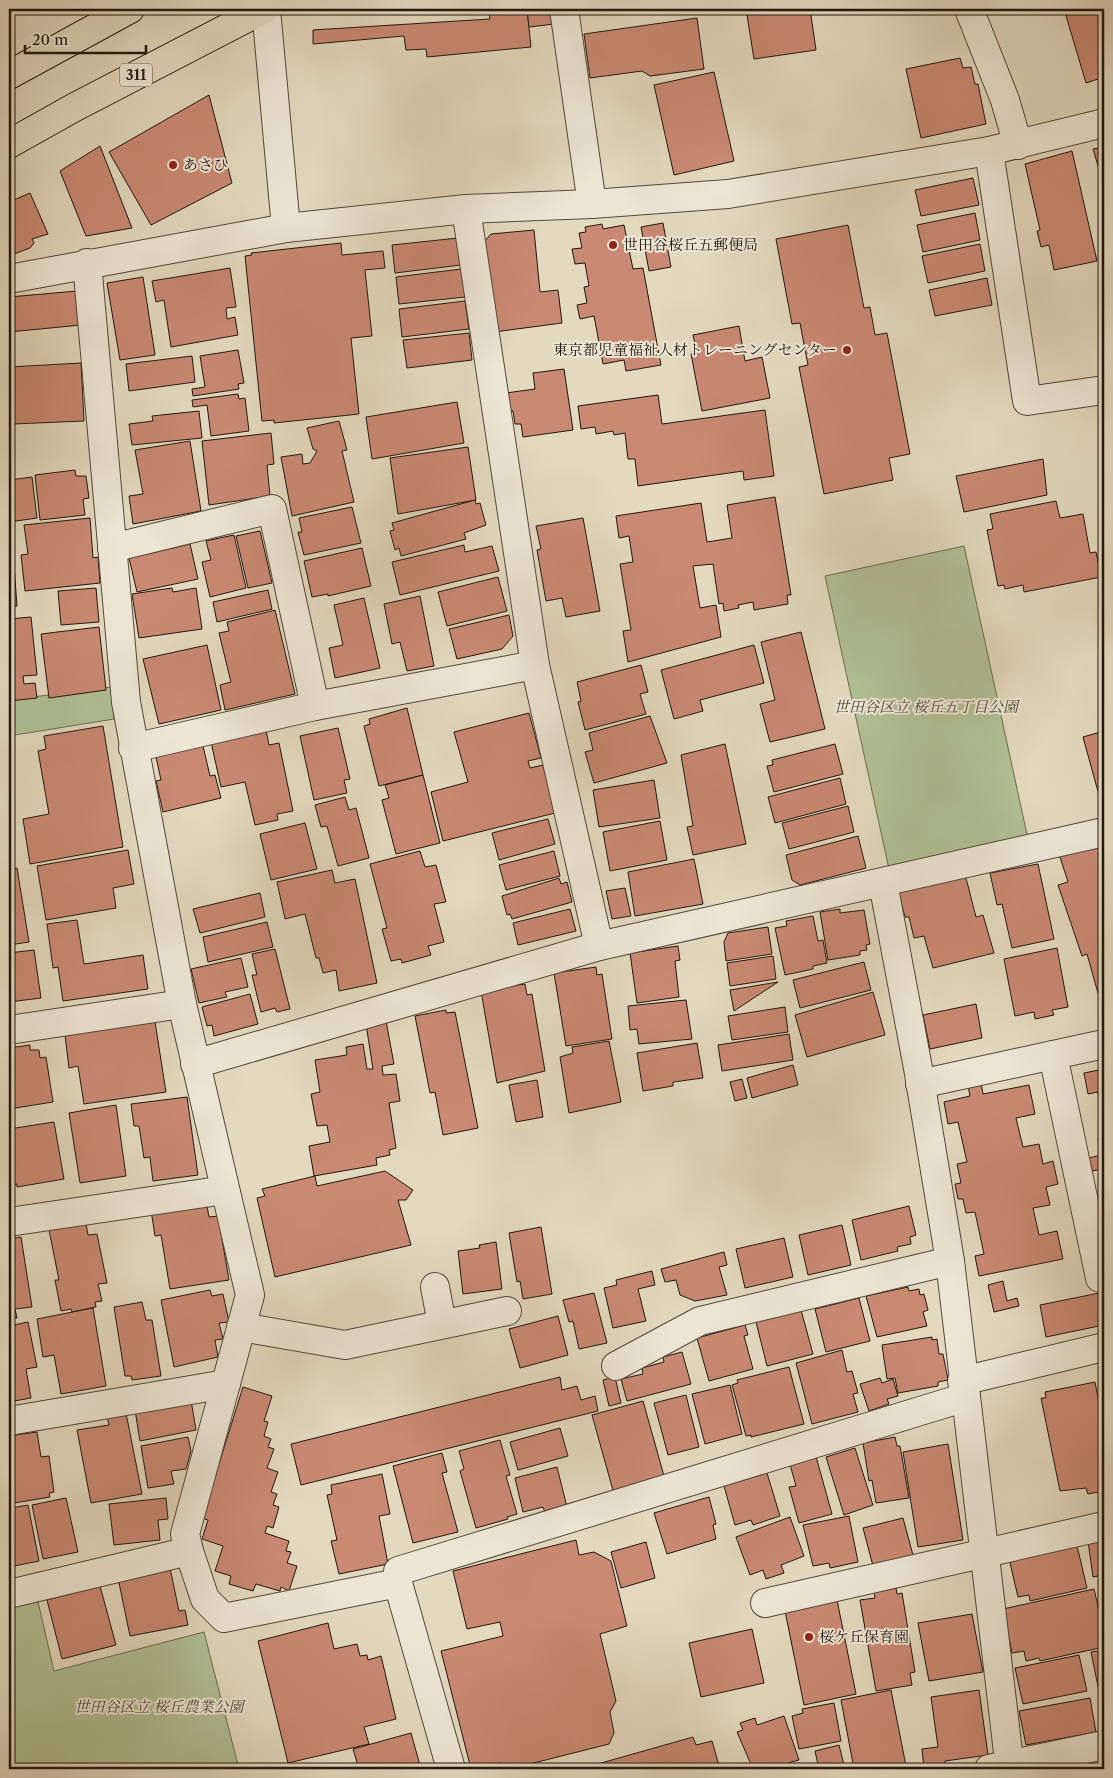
<svg xmlns="http://www.w3.org/2000/svg" width="1113" height="1778" font-family="'Libre Caslon Text','Noto Serif JP',serif">
<style>
.green{fill:#b0c095;stroke:#686c52}
.building{fill:#c98973;stroke:#201710}
.lines{fill:none;stroke-linecap:round;stroke-linejoin:round}
.minor-casing{stroke:#51483c;stroke-width:30}
.major-casing{stroke:#201710;stroke-width:30}
.minor{stroke:#ede6d5;stroke-width:28}
.major{stroke:#e3d9bf;stroke-width:28}
.poi-dot{fill:#8f2418;stroke:#ede6d5;stroke-width:2}
.labels{text-anchor:middle;stroke-width:4;stroke-linejoin:round;paint-order:stroke}
.shield{fill:#ede6d5;stroke:#5e554b;stroke-width:1}
.shield-label{font-size:14px;font-weight:bold;fill:#201710}
.poi-label{font-size:15px;fill:#201710;stroke:#ede6d5;text-anchor:start}
.park-label{font-size:15px;font-style:italic;fill:#4b4a38;stroke:#ede6d5}
</style>
<rect width="100%" height="100%" fill="#e3d9bf"/>
<filter id="stains"><feTurbulence type="fractalNoise" baseFrequency=".004" numOctaves="4"/><feColorMatrix values="0 0 0 0 .2 0 0 0 0 .09 0 0 0 0 .02 0 0 0 .5 -.17"/></filter>
<radialGradient id="worn" r=".72"><stop offset=".6" stop-color="#630" stop-opacity="0"/><stop offset="1" stop-color="#630" stop-opacity=".3"/></radialGradient>
<!-- green -->
<g class="green">
<path d="M964 546 1028 839 889 869 825 576Z"/>
<path d="M111 687 114 719 9 736V700Z"/>
<path d="M36 1593 54 1671 204 1632 239 1769H9V1600Z"/>
</g>
<!-- building -->
<g class="building">
<path d="M488 9H527L531 47 427 57 426 49 406 50 404 36 313 44V30L490 19Z"/>
<path d="M527 9H552L554 24 529 27Z"/>
<path d="M746 9H810L816 50 754 59Z"/>
<path d="M1064 9H1104V77L1086 83Z"/>
<path d="M697 18 704 69 650 76 642 71 590 78 584 34Z"/>
<path d="M960 58 963 68 971 67 975 84H978L986 124 921 138 906 69Z"/>
<path d="M714 72 734 161 674 175 654 85Z"/>
<path d="M209 95 232 183 151 225 109 152Z"/>
<path d="M100 146 132 228 86 236 60 171Z"/>
<path d="M1104 147V186L1093 149Z"/>
<path d="M1072 151 1097 261 1054 270 1049 245 1041 247 1037 231 1040 230 1025 164Z"/>
<path d="M973 178 979 205 921 216 915 190Z"/>
<path d="M30 193 48 234 32 239 34 243 30 248 9 256V202Z"/>
<path d="M975 213 980 240 923 252 917 225Z"/>
<path d="M663 223 671 267 649 271 641 227Z"/>
<path d="M602 224 603 229 624 225 633 269 643 268 661 365 626 371 624 360 603 364 594 316 580 319 577 305 587 303 584 287 589 286 585 263 575 264 572 249 582 248 579 233 586 232 585 227Z"/>
<path d="M848 225 864 308 870 307 875 335 887 333 910 454 889 458 893 480 824 494 799 367 808 365 800 323 792 324 776 239Z"/>
<path d="M534 230 540 292 558 290 562 323 494 332 483 243 491 234Z"/>
<path d="M458 238 461 265 395 273 392 245Z"/>
<path d="M341 243 342 255 383 251 385 268 365 270 372 336 351 338 359 414 274 423V420L262 421 245 256 252 255 251 253Z"/>
<path d="M980 244 985 271 928 283 922 256Z"/>
<path d="M230 268 236 307 226 308 227 319 235 317 238 335 171 347 164 300 156 302 152 281Z"/>
<path d="M461 269 465 297 399 304 396 277Z"/>
<path d="M143 277 155 355 120 360 107 283Z"/>
<path d="M987 278 992 305 935 316 929 290Z"/>
<path d="M77 291 81 325 9 332V297Z"/>
<path d="M465 301 469 329 402 337 399 309Z"/>
<path d="M739 326 745 361 762 357 770 398 702 411 691 354 697 353 693 335Z"/>
<path d="M469 333 472 360 407 368 403 340Z"/>
<path d="M238 350 244 383 238 384 239 389 193 396 192 389 205 387 200 356Z"/>
<path d="M192 356 195 382 129 391 126 364Z"/>
<path d="M81 363 84 421 13 424 9 367Z"/>
<path d="M564 369 573 430 523 437 521 424H515L513 411H509L506 393 535 389 533 373Z"/>
<path d="M238 394 239 399 245 398 249 431 211 436 207 405 193 407 192 400Z"/>
<path d="M658 395 662 424 765 410 774 476 744 480 743 471 638 486 635 459H628L625 433 614 435 613 431 596 434 595 427 581 429 578 406Z"/>
<path d="M457 402 464 443 372 459 366 417Z"/>
<path d="M199 411 202 438 132 445 129 424 153 421 152 416Z"/>
<path d="M339 421 347 450 342 451 354 502 292 516 281 457 302 454 303 464 310 463 317 451 313 449 307 428Z"/>
<path d="M271 433 274 464 267 465 270 496 209 505 202 441Z"/>
<path d="M190 441 201 511 133 524 129 496 143 494 135 450Z"/>
<path d="M468 447 476 500 398 514 390 458Z"/>
<path d="M1043 459 1047 495 964 512 956 476Z"/>
<path d="M75 470 76 476H86L89 498 83 499 85 515 40 520 35 475Z"/>
<path d="M32 477 37 518 9 522V480Z"/>
<path d="M775 497 791 595H787L788 604 754 610 753 602 738 605 739 608 724 611 723 603 719 604 713 564 693 566 700 608 716 605 721 637 628 662 623 631 631 630 620 564 633 562 629 536 619 538 616 516 701 503 707 542 732 538 727 505Z"/>
<path d="M475 500 476 504 480 503 486 525 464 533 466 539 401 556 399 548 395 550 390 531 394 530 392 523Z"/>
<path d="M1056 501 1060 518 1083 514 1090 553 1096 552 1101 577 1024 592 1023 585 1005 589 1004 585 998 586 987 530 993 529 990 514Z"/>
<path d="M352 507 361 543 304 555 298 532H302L299 518Z"/>
<path d="M90 518 93 558 98 557 100 583 25 591 21 555 28 554 24 525Z"/>
<path d="M583 518 600 611 566 617 562 598 546 601 537 550 541 549 536 526Z"/>
<path d="M9 525H11L17 606 9 607Z"/>
<path d="M260 531 272 583 248 588 236 536Z"/>
<path d="M234 535 246 588 210 597 202 562 211 560 206 541Z"/>
<path d="M190 544 198 579 137 592 129 558Z"/>
<path d="M464 545 465 552 492 546 499 571 400 595 392 562Z"/>
<path d="M362 548 371 586 328 596V594L312 597 304 561Z"/>
<path d="M498 577 507 611 447 626 438 592Z"/>
<path d="M96 588 99 622 61 625 58 591Z"/>
<path d="M172 588 173 592 196 588 202 629 139 638 132 594Z"/>
<path d="M268 590 272 609 217 622 213 602Z"/>
<path d="M420 596 434 666 407 671 400 642 392 644 384 604Z"/>
<path d="M364 598 380 668 335 678 329 648 343 645 334 605Z"/>
<path d="M275 610 295 694 225 710 220 685 231 682 219 633 229 631 227 622Z"/>
<path d="M509 615 513 636 502 649 457 659 449 629Z"/>
<path d="M31 617 37 675 23 676 24 684 35 683 37 698 9 701V619Z"/>
<path d="M99 627 106 690 49 698 41 634Z"/>
<path d="M801 632 825 729 770 742 760 704 775 700 761 642Z"/>
<path d="M207 645 221 710 159 724 143 659Z"/>
<path d="M754 645 764 683 700 700 703 711 674 719 661 670Z"/>
<path d="M641 665 648 692 640 694 646 714 585 730 578 702 581 701 577 682Z"/>
<path d="M407 708 423 775 379 786 364 726 370 724 369 719Z"/>
<path d="M529 713 541 758 528 761 530 768 543 765 555 813 443 841 431 792 468 782 454 732Z"/>
<path d="M650 716 667 763 594 783 585 752 593 750 589 733Z"/>
<path d="M103 726 123 847 30 864 23 819 49 814 38 751 46 749 44 736Z"/>
<path d="M338 728 350 779 344 780 347 793 314 800 300 736Z"/>
<path d="M266 730 269 745 279 743 293 811 277 814 278 820 255 825 245 782 221 787 211 742Z"/>
<path d="M1104 731V805L1102 806 1083 737Z"/>
<path d="M725 744 746 844 693 855 687 827 693 826 681 755Z"/>
<path d="M835 744 843 774 774 792 767 766 773 765 772 760Z"/>
<path d="M203 746 210 776 215 775 221 798 163 812 156 781 161 780 156 757Z"/>
<path d="M423 775 440 843 396 854 382 800 389 798 385 785Z"/>
<path d="M840 778 846 804 775 823 768 797Z"/>
<path d="M654 780 660 818 599 827 593 790Z"/>
<path d="M345 797 349 810 356 808 369 858 338 866 327 826 321 827 315 805Z"/>
<path d="M848 806 854 832 789 849 782 823Z"/>
<path d="M548 819 555 844 499 860 492 833Z"/>
<path d="M660 821 667 860 610 871 603 832Z"/>
<path d="M305 823 317 869 271 880 260 834Z"/>
<path d="M858 836 866 868 800 885 792 880 786 855Z"/>
<path d="M1104 844V1003L1101 1004 1087 954 1082 956 1058 885 1068 882 1059 854Z"/>
<path d="M128 850 134 884 113 888 116 908 46 920 37 866Z"/>
<path d="M420 851 425 867 436 865 446 902 434 904 444 942 428 946 431 955 402 963 401 959 391 961 382 929 387 928 370 864Z"/>
<path d="M554 851 560 876 506 890 499 865Z"/>
<path d="M694 859 703 904 635 916 628 872Z"/>
<path d="M1038 864 1054 939 1012 948 1002 904 997 905 990 873Z"/>
<path d="M17 868 29 942 9 945V870Z"/>
<path d="M332 870 335 883 355 879 377 983 339 991 336 970 323 973 319 958H316L305 914 285 919 277 882Z"/>
<path d="M965 874 976 917 983 915 994 953 933 968 924 936 914 938 909 917H905L898 891Z"/>
<path d="M559 878 561 884 567 882 572 902 512 919 510 914 507 915 502 896Z"/>
<path d="M625 888 631 916 612 919 606 891Z"/>
<path d="M260 893 265 917 200 933 193 909Z"/>
<path d="M570 909 576 931 518 945 513 923Z"/>
<path d="M840 909V913L864 910 870 944 866 945 867 950 860 951V955L828 960 820 912Z"/>
<path d="M813 916 818 941 823 940 827 963 813 966V969L785 975 775 928 787 926 786 921Z"/>
<path d="M77 920 84 964 143 955 148 989 63 1001 58 967 53 968 47 924Z"/>
<path d="M267 922 273 947 208 962 203 937Z"/>
<path d="M768 927 772 954 726 961 724 942 728 933Z"/>
<path d="M678 946 680 960 675 961 679 997 637 1003 630 953Z"/>
<path d="M1057 948 1068 1007 1052 1010 1054 1015 1035 1019 1034 1012 1015 1016 1004 959Z"/>
<path d="M275 949 290 1009 277 1012 275 1008 261 1012 252 975H257L252 954Z"/>
<path d="M34 950 41 998 9 1002V953Z"/>
<path d="M773 956 776 979 730 986 727 963Z"/>
<path d="M241 958 248 987 225 992 227 997 199 1003 191 969Z"/>
<path d="M864 962 871 990 800 1008 793 980Z"/>
<path d="M596 967 597 975 602 974 612 1039 566 1046 554 973Z"/>
<path d="M778 982 734 1011 730 990Z"/>
<path d="M525 984 527 995 532 994 545 1071 497 1083 481 991Z"/>
<path d="M873 992 885 1035 807 1057 795 1015Z"/>
<path d="M250 994 258 1024 214 1036 212 1025 207 1026 202 1007Z"/>
<path d="M686 1000 692 1039 639 1044 637 1029 630 1030 628 1006Z"/>
<path d="M976 1004 982 1038 930 1049 923 1015Z"/>
<path d="M785 1007 788 1032 732 1040 728 1016Z"/>
<path d="M446 1010V1013L455 1012 478 1128 443 1135 435 1092 430 1093 415 1016Z"/>
<path d="M386 1021 394 1064 382 1066 383 1075 396 1074 400 1101 389 1103 396 1148 389 1150 390 1155 376 1158 377 1165 314 1176 309 1146 330 1142 327 1125 317 1126 311 1094 320 1092 315 1060 347 1055 346 1047 363 1044 367 1069H373L366 1024Z"/>
<path d="M155 1022 166 1092 84 1104 78 1066 69 1068 65 1035Z"/>
<path d="M789 1034 793 1060 722 1071 718 1045Z"/>
<path d="M609 1041 621 1102 569 1113 560 1057 573 1053 572 1047Z"/>
<path d="M697 1043 703 1078 673 1082V1086L643 1091 637 1053Z"/>
<path d="M30 1045V1050H39L40 1058 46 1057 53 1102 9 1109V1048Z"/>
<path d="M793 1065 798 1085 752 1098 747 1078Z"/>
<path d="M1104 1069V1121L1098 1092 1088 1094 1084 1073Z"/>
<path d="M742 1079 747 1098 735 1101 730 1082Z"/>
<path d="M537 1080 543 1117 516 1122 509 1085Z"/>
<path d="M981 1083 983 1094 1029 1085 1035 1114 1016 1118 1023 1147 1039 1144 1043 1164 1053 1161 1058 1184 1046 1187 1050 1205 1033 1208 1039 1235 1057 1231 1063 1259 979 1276 975 1256 984 1254 975 1212 966 1213 963 1199H958L955 1184 961 1183 957 1164 967 1162 958 1122 948 1124 944 1102 970 1096 968 1086Z"/>
<path d="M187 1097 198 1175 153 1181 150 1157 144 1158 139 1126H134L131 1104Z"/>
<path d="M116 1105 126 1176 80 1183 69 1113Z"/>
<path d="M54 1122 64 1179 17 1187V1184L10 1185 9 1159H13L9 1129Z"/>
<path d="M1104 1137V1176L1103 1169 1092 1171 1089 1158 1101 1155 1098 1138Z"/>
<path d="M385 1171 413 1190 406 1200H398L411 1245 275 1277 257 1198 265 1196 262 1189 315 1176 317 1186Z"/>
<path d="M206 1201 209 1217 218 1216 229 1280 170 1289 161 1235 155 1236 151 1210Z"/>
<path d="M909 1206 916 1235 910 1237 911 1244 897 1247 898 1251 861 1260 852 1220Z"/>
<path d="M86 1223 88 1235 97 1234 107 1283 98 1284 102 1301 95 1302 96 1307 72 1312 71 1309 61 1311 55 1280H59L49 1230Z"/>
<path d="M842 1225 851 1265 808 1275 799 1235Z"/>
<path d="M541 1227 552 1294 523 1299 520 1281 517 1282 509 1233Z"/>
<path d="M21 1237 32 1307 15 1309 17 1318 9 1319V1239Z"/>
<path d="M784 1238 793 1277 745 1288 736 1249Z"/>
<path d="M496 1242 502 1289 463 1294 458 1251 480 1248 479 1245Z"/>
<path d="M724 1252 727 1265 719 1267 727 1295 695 1301 680 1295 676 1280 665 1282 661 1269Z"/>
<path d="M652 1271 655 1285 638 1289 646 1321 613 1328 604 1288 617 1285 616 1280Z"/>
<path d="M1003 1281 1007 1301 1017 1298 1019 1306 994 1312 988 1285Z"/>
<path d="M908 1287 909 1291 919 1289 920 1295 924 1294 928 1310 923 1312 927 1326 877 1337 866 1296Z"/>
<path d="M210 1290 212 1296 223 1294 229 1322 219 1323 223 1339 215 1340 218 1357 174 1367 161 1300Z"/>
<path d="M1104 1292V1325L1046 1337 1040 1305Z"/>
<path d="M594 1293 607 1343 579 1349 573 1321 569 1322 563 1300Z"/>
<path d="M859 1298 870 1341 826 1352 815 1309Z"/>
<path d="M142 1302 146 1320H152L161 1376 132 1380 131 1376H125L114 1307Z"/>
<path d="M93 1308 106 1386 61 1394 54 1355 43 1357 37 1319Z"/>
<path d="M801 1310 813 1354 767 1366 756 1322Z"/>
<path d="M558 1316 568 1355 520 1368 509 1329Z"/>
<path d="M28 1322 37 1367 26 1369 31 1398 9 1402V1326Z"/>
<path d="M745 1325 748 1335 744 1336 753 1369 709 1381 697 1338Z"/>
<path d="M932 1337V1340L937 1339 939 1354H943L948 1380 938 1382V1386L898 1393 895 1378 887 1379 882 1345Z"/>
<path d="M842 1350 847 1372 852 1371 858 1393 853 1394 858 1412 812 1424 796 1363Z"/>
<path d="M682 1352 691 1384 627 1401 621 1379 643 1374 642 1368 664 1362 663 1357Z"/>
<path d="M789 1367 804 1424 751 1437V1435L746 1436 732 1385 738 1383 737 1380Z"/>
<path d="M560 1377 562 1390 577 1386 581 1400 595 1396 598 1411 301 1485 291 1444Z"/>
<path d="M615 1377 621 1403 609 1406 603 1380Z"/>
<path d="M880 1378 882 1383 893 1379 898 1396 887 1399 889 1404 869 1411 860 1384Z"/>
<path d="M1095 1382 1104 1429V1491L1088 1494 1086 1488 1060 1491 1041 1398H1046L1045 1392Z"/>
<path d="M730 1385 742 1434 705 1444 692 1394Z"/>
<path d="M243 1387 272 1396 264 1421 268 1422 264 1436 271 1439 268 1447 274 1449 267 1468 278 1472 271 1492 277 1494 273 1505 279 1507 273 1528 267 1526 265 1533 289 1541 286 1551 291 1552 287 1563 297 1566 289 1591 281 1587 280 1591 256 1584 253 1591 229 1584 231 1576 215 1571 223 1546 202 1539 208 1520 202 1518Z"/>
<path d="M686 1395 699 1447 668 1455 654 1403Z"/>
<path d="M191 1400 196 1430 140 1441 135 1410Z"/>
<path d="M643 1401 664 1476 614 1494 592 1415Z"/>
<path d="M125 1408 142 1494 91 1503 77 1430 109 1425 106 1412Z"/>
<path d="M560 1428 568 1456 518 1470 510 1442Z"/>
<path d="M37 1432 41 1457 49 1456 54 1492 49 1493 50 1497 14 1503 13 1496H9V1436Z"/>
<path d="M188 1437 191 1451 186 1469 171 1471 174 1484 148 1488 141 1446Z"/>
<path d="M895 1437 897 1446H900L909 1498 876 1503 872 1480 869 1481 863 1443Z"/>
<path d="M500 1440 510 1475 506 1476 517 1514 507 1517 508 1519 476 1528 460 1471 464 1469 459 1451Z"/>
<path d="M948 1444 963 1540 918 1547 903 1452Z"/>
<path d="M855 1448 873 1505 844 1515 826 1457Z"/>
<path d="M442 1453 447 1472 442 1473 458 1532 413 1543 393 1466Z"/>
<path d="M815 1453 832 1514 799 1523 789 1487 796 1486 789 1461Z"/>
<path d="M557 1467 567 1507 545 1512 543 1507 523 1512 515 1478Z"/>
<path d="M767 1473 780 1516 753 1525 751 1520 735 1525 724 1486Z"/>
<path d="M382 1474 390 1514 379 1516 388 1564 339 1574 331 1541 337 1540 327 1495 332 1494 331 1485Z"/>
<path d="M709 1497 716 1524 713 1525 716 1539 667 1554 654 1513Z"/>
<path d="M66 1498 78 1552 43 1559 32 1505Z"/>
<path d="M166 1498 168 1519 158 1520 160 1540 114 1545 109 1504Z"/>
<path d="M28 1505 39 1561 9 1567V1506L11 1508Z"/>
<path d="M849 1516 858 1562 830 1568 829 1563 813 1566 803 1525Z"/>
<path d="M790 1517 804 1556 781 1565 784 1573 766 1579 763 1570 750 1575 736 1537Z"/>
<path d="M903 1518 913 1555 873 1566 863 1528Z"/>
<path d="M1075 1537 1087 1588 1030 1601 1029 1595 1018 1597 1008 1554Z"/>
<path d="M1104 1538V1575L1093 1577 1088 1541Z"/>
<path d="M576 1540 579 1555 594 1552 611 1561 627 1626 600 1634 616 1701 610 1712 614 1733 609 1744 510 1769H502L500 1763 471 1769 441 1651 503 1636 500 1622 467 1629 453 1571Z"/>
<path d="M646 1542 655 1578 621 1588 611 1552Z"/>
<path d="M170 1568 179 1611 185 1610 188 1625 130 1636 118 1578Z"/>
<path d="M100 1586 116 1645 62 1659 47 1600Z"/>
<path d="M896 1588 897 1594 902 1593 915 1672 910 1673 912 1685 876 1691 860 1600 875 1598 874 1592Z"/>
<path d="M1094 1589 1104 1632V1647L1040 1661 1039 1658 1026 1661 1024 1651 1012 1653 1003 1609Z"/>
<path d="M837 1600 856 1694 804 1705 785 1611Z"/>
<path d="M972 1614 983 1672 929 1681 918 1623Z"/>
<path d="M328 1623 334 1649 357 1644 360 1656 367 1655 368 1660 381 1656 396 1719 364 1727 369 1744 288 1763 258 1641Z"/>
<path d="M752 1629 764 1683 701 1697 689 1643Z"/>
<path d="M1104 1650V1716L1091 1652Z"/>
<path d="M1079 1655 1087 1691 1023 1704 1015 1668Z"/>
<path d="M891 1690 906 1766 890 1769H854L841 1700Z"/>
<path d="M979 1690 988 1755 945 1761V1765L924 1768 922 1749 938 1747 931 1697Z"/>
<path d="M1090 1698 1096 1732 1026 1745 1019 1711Z"/>
<path d="M834 1703 841 1741 799 1749 792 1716 803 1713 802 1709Z"/>
<path d="M784 1716 799 1760 788 1763 790 1769H753L737 1732 743 1730 740 1723 755 1718 757 1725Z"/>
<path d="M411 1733 421 1769H359L353 1749Z"/>
<path d="M693 1737 696 1745 712 1741 720 1769H580Z"/>
<path d="M839 1745 845 1769H819L815 1751Z"/>
<path d="M1082 1763 1084 1769H1056Z"/>
</g>
<g class="lines">
<defs>
<g id="minor">
<path d="M266 9 286 228"/>
<path d="M564 9 592 204"/>
<path d="M969 9 1005 100 1018 145"/>
<path d="M989 151 1027 401 1104 390V392"/>
<path d="M466 209 535 665 599 946"/>
<path d="M9 279 286 228 466 209 592 204 728 194 989 151 1104 123"/>
<path d="M112 548 272 509 315 706"/>
<path d="M133 748 315 706 535 665"/>
<path d="M883 883 918 1068 950 1261 1010 1769"/>
<path d="M9 1030 182 1004"/>
<path d="M1053 1055 1100 1278 1104 1277"/>
<path d="M195 1064 599 946 1104 832"/>
<path d="M920 1084 1104 1044"/>
<path d="M9 1222 225 1190"/>
<path d="M435 1287 442 1324"/>
<path d="M241 1327 345 1345 507 1311"/>
<path d="M616 1366 700 1321 950 1261"/>
<path d="M962 1381 1104 1347"/>
<path d="M9 1421 226 1384"/>
<path d="M189 1551 205 1599 224 1618 398 1583"/>
<path d="M9 1594 189 1551 185 1534 250 1295 182 1004 126 702 87 263"/>
<path d="M765 1603 1104 1526"/>
<path d="M451 1769 398 1583V1571L966 1397"/>
<path d="M989 1769 1104 1745"/>
</g>
<g id="major">
<path d="M9 75 130 9"/>
<path d="M9 144 75 107 264 9"/>
</g>
</defs>
<!-- minor casing -->
<use href="#minor" class="minor-casing"/>
<!-- major casing -->
<use href="#major" class="major-casing"/>
<!-- minor -->
<use href="#minor" class="minor"/>
<!-- major -->
<use href="#major" class="major"/>
</g>
<!-- markers -->
<g class="poi-dot">
<circle cx="173" cy="165" r="5"/>
<circle cx="613" cy="245" r="5"/>
<circle cx="847" cy="350" r="5"/>
<circle cx="809" cy="1637" r="5"/>
</g>
<g class="labels">
<!-- shield labels -->
<rect class="shield" x="120" y="63.5" width="32" height="23" rx="4"/>
<g class="shield-label">
<text x="136" y="80">311</text>
</g>
<!-- poi labels -->
<g class="poi-label">
<text x="183" y="170">あさひ</text>
<text x="623" y="250">世田谷桜丘五郵便局</text>
<text x="837" y="355" text-anchor="end">東京都児童福祉人材トレーニングセンター</text>
<text x="819" y="1642">桜ケ丘保育園</text>
</g>
<!-- park labels -->
<g class="park-label">
<text x="926" y="712">世田谷区立 桜丘五丁目公園</text>
<text x="159" y="1712">世田谷区立 桜丘農業公園</text>
</g>
</g>
<!-- margin -->
<rect width="1113" height="1778" fill="none" stroke="#e3d9bf" stroke-width="30"/>
<rect x="10" y="10" width="1093" height="1758" fill="none" stroke="#201710" stroke-width="2.5"/>
<rect x="15" y="15" width="1083" height="1748" fill="none" stroke="#201710"/>
<!-- scale -->
<path d="M25 45v8h121v-8" fill="none" stroke="#201710" stroke-width="2.5"/>
<text x="32" y="45" font-size="15" fill="#201710" stroke="#ede6d5" stroke-width="4" paint-order="stroke">20 m</text>
<rect width="100%" height="100%" filter="url(#stains)"/>
<rect width="100%" height="100%" fill="url(#worn)"/>
</svg>
